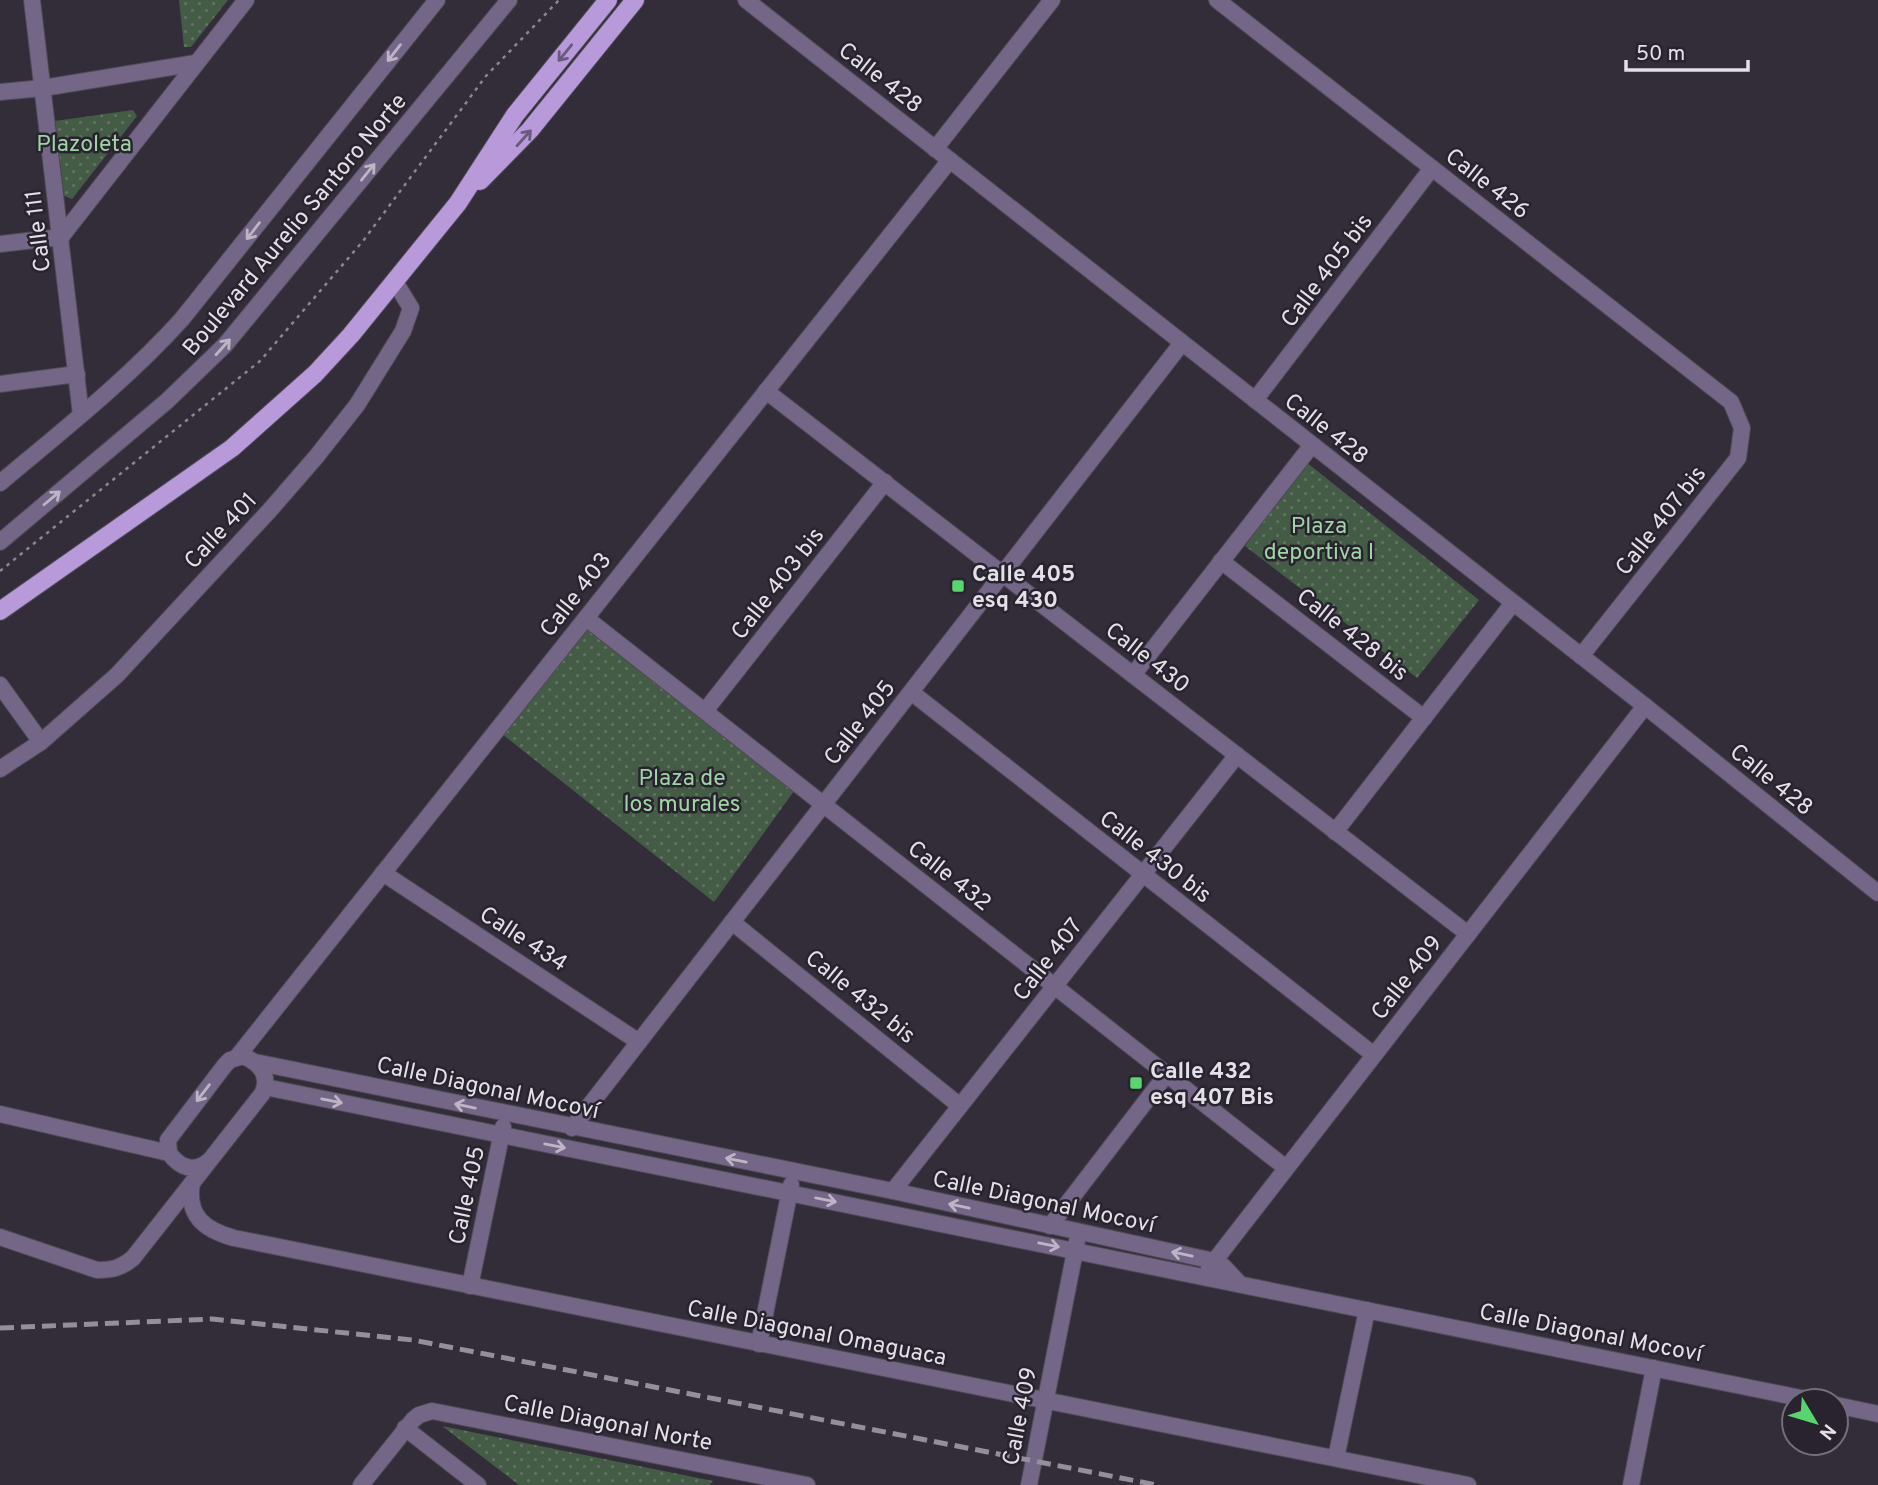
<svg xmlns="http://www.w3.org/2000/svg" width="1878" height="1485" font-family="Overpass,sans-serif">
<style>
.green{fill:url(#green-dots)}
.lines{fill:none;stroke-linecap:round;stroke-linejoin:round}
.street-casing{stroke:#4e4a55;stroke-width:18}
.primary-casing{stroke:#4e4a55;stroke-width:20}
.path{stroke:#8b8690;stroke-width:2.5;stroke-dasharray:3.5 5;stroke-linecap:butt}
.street{stroke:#746686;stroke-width:16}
.primary{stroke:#b89adb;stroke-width:18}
.rail{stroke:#94909a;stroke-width:5;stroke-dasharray:14 7;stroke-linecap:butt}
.oneway{stroke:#bdb5c6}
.oneway2{stroke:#69597c}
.poi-dot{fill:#59d56f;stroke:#28232f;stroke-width:2.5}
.labels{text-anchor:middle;stroke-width:5;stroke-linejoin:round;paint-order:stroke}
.street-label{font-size:23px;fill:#e4e0e8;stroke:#28232f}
.park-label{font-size:23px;fill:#a0d4a5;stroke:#28232f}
.poi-label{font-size:23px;font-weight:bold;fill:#e4e0e8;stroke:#28232f;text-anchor:start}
</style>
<defs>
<pattern id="green-dots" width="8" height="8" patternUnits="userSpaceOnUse" patternTransform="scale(1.75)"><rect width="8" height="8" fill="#445c46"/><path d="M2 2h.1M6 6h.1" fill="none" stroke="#5f7361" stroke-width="1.8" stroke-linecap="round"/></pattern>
</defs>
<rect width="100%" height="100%" fill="#322d39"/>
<!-- green -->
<g class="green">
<path d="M179 0H228L191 47H184Z"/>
<path d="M133 110 137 116 72 199 64 196 55 121Z"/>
<path d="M1306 462 1479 600 1417 678 1245 546Z"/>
<path d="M585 628 794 791 714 902 502 734Z"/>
<path d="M442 1426 713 1481 710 1485H519Z"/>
</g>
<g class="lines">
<defs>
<g id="street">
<path d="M32 0 81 415"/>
<path d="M746 0 1645 706 1878 893"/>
<path d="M1217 0 1731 402 1742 428 1738 458 1581 656"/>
<path d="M0 92 43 88 196 63"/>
<path d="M935 149 1052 0"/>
<path d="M0 244 61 237 246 0"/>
<path d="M0 384 77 374"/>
<path d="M766 391 1468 934"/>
<path d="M1255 400 1432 168"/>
<path d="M0 483C63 430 127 380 182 319L437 0"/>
<path d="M0 542 167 401 225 345 509 0"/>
<path d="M1221 561 1424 718"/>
<path d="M586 618 1286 1168"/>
<path d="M1133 675 1312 445"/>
<path d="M0 685 41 742"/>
<path d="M911 692 1374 1055"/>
<path d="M705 711 885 482"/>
<path d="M0 769 41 742 117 675 270 510 316 457 357 405 403 331 411 308 395 282"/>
<path d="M1335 832 1513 603"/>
<path d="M383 873 639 1042"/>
<path d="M732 922 960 1106"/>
<path d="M237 1057 950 160"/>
<path d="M255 1062 893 1191 1214 1261 1223 1266 1240 1284"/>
<path d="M265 1087 1815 1401"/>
<path d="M0 1114 169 1153"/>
<path d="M572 1128 1182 343"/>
<path d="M192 1183C186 1216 205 1230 234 1238L1468 1485"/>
<path d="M893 1191 1237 755"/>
<path d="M1050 1226 1166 1075"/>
<path d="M0 1237 97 1270C113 1270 121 1268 133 1258L262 1094C271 1076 260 1063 243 1056L230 1060 225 1065 168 1140 169 1153C180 1168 194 1173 209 1161"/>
<path d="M1209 1268 1645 706"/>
<path d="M470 1286 503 1127"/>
<path d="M759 1344 791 1185"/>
<path d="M1836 1405 1878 1414"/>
<path d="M405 1428 478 1485"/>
<path d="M1336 1458 1367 1310"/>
<path d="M361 1485 413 1420 419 1415 432 1411 807 1485"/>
<path d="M1029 1485 1077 1241"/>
<path d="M1631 1485 1654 1368"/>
</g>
<g id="primary">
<path d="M480 181 530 130 635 0"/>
<path d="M0 611 232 448 315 374 351 335 458 203 515 115 608 0"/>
</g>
</defs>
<!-- street casing -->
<use href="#street" class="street-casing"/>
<!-- primary casing -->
<use href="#primary" class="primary-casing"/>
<!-- path -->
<path class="path" d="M0 571 260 361 363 241 486 76 559 0"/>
<!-- street -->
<use href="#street" class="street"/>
<!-- primary -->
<use href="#primary" class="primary"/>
<!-- rail -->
<path class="rail" d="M0 1328 212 1319 413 1340 1157 1485"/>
</g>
<!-- one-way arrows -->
<defs><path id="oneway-shaft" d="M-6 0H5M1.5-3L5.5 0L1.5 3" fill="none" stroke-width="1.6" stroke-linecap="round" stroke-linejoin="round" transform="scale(1.75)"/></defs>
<g class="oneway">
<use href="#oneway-shaft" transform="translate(394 53) rotate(128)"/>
<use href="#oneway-shaft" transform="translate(368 172) rotate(-51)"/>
<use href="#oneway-shaft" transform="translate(253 231) rotate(128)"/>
<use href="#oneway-shaft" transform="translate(223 347) rotate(-48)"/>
<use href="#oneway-shaft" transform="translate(52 498) rotate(-40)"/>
<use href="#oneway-shaft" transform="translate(203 1093) rotate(128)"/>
<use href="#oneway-shaft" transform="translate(332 1101) rotate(11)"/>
<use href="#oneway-shaft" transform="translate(465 1106) rotate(-168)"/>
<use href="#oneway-shaft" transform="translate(555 1146) rotate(11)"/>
<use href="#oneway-shaft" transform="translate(736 1160) rotate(-169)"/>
<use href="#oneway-shaft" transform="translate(826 1200) rotate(11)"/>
<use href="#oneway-shaft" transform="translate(959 1206) rotate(-168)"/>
<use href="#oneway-shaft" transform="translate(1049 1245) rotate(11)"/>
<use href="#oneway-shaft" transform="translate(1182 1254) rotate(-168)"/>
</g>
<g class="oneway2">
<use href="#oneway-shaft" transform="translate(565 53) rotate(129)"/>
<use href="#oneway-shaft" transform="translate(524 138) rotate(-48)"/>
</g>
<!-- markers -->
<g class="poi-dot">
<rect x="951" y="579" width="14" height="14" rx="3.5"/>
<rect x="1129" y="1076" width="14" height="14" rx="3.5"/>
</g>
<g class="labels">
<!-- street labels -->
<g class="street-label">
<text transform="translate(881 77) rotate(38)" y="8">Calle 428</text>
<text transform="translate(1488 183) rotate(38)" y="8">Calle 426</text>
<text transform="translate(294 224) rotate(-50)" y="8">Boulevard Aurelio Santoro Norte</text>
<text transform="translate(37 231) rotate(-97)" y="8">Calle 111</text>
<text transform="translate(1326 270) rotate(-53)" y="8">Calle 405 bis</text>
<text transform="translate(1327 428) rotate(38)" y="8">Calle 428</text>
<text transform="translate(1660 520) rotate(-52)" y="8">Calle 407 bis</text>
<text transform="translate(220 530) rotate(-47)" y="8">Calle 401</text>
<text transform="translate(777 583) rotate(-52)" y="8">Calle 403 bis</text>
<text transform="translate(575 594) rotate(-52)" y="8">Calle 403</text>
<text transform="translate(1353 634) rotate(38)" y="8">Calle 428 bis</text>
<text transform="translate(1148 657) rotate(38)" y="8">Calle 430</text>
<text transform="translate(859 722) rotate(-52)" y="8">Calle 405</text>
<text transform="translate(1772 779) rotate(39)" y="8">Calle 428</text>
<text transform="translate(1156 856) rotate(38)" y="8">Calle 430 bis</text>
<text transform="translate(950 875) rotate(38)" y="8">Calle 432</text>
<text transform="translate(524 938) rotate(33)" y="8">Calle 434</text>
<text transform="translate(1047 959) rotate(-52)" y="8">Calle 407</text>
<text transform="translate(1406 977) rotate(-52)" y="8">Calle 409</text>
<text transform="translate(861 996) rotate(39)" y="8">Calle 432 bis</text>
<text transform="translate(488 1087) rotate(12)" y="8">Calle Diagonal Mocoví</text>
<text transform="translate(466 1195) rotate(-78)" y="8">Calle 405</text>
<text transform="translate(1044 1201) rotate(12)" y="8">Calle Diagonal Mocoví</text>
<text transform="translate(817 1332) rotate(11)" y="8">Calle Diagonal Omaguaca</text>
<text transform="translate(1591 1332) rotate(11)" y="8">Calle Diagonal Mocoví</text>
<text transform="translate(1019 1416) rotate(-79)" y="8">Calle 409</text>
<text transform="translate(608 1422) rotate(11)" y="8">Calle Diagonal Norte</text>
</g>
<!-- park labels -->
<g class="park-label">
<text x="84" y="151">Plazoleta</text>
<text x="1319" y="533">Plaza<tspan x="1319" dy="26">deportiva I</tspan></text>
<text x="682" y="785">Plaza de<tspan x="682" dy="26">los murales</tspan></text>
</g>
<!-- poi labels -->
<g class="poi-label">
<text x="972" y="581">Calle 405<tspan x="972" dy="26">esq 430</tspan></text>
<text x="1150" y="1078">Calle 432<tspan x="1150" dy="26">esq 407 Bis</tspan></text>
</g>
</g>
<!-- north arrow -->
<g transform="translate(1815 1422) rotate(128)"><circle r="33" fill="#28232f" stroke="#736f79" stroke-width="2"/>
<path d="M0-5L12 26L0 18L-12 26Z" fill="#59d56f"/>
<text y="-10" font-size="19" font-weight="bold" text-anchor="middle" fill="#e4e0e8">N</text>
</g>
<!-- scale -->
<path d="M1626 60v10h122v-10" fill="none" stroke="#e4e0e8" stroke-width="3.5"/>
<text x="1636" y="60" font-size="21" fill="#e4e0e8" stroke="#28232f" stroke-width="5" paint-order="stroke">50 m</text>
</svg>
